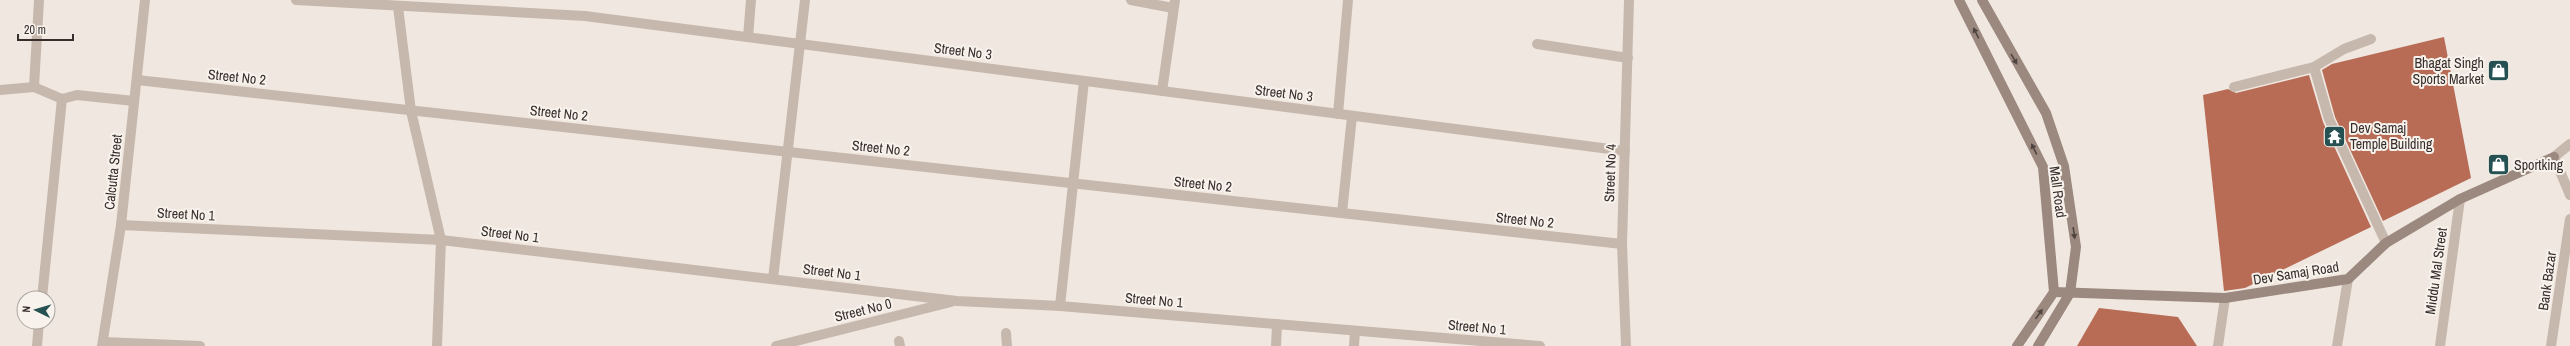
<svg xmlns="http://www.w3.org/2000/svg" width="2570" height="346" font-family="'Archivo Narrow',sans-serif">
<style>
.building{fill:#b86c56}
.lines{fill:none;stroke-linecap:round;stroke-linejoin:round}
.street{stroke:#c7b8ad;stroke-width:10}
.secondary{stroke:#9b887e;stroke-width:10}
.oneway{fill:#4f4440}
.labels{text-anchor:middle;stroke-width:4;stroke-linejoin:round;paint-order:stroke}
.street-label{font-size:14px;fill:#362e2b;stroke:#f8f2ec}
.poi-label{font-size:14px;fill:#362e2b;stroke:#f8f2ec;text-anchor:start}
</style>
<rect width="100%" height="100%" fill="#f0e8e0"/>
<!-- building -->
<g class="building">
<path d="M2444 37 2471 178 2383 221 2335 117 2322 70 2332 64Z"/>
<path d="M2309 75 2323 122 2371 227 2245 288 2224 291 2203 95 2228 89 2236 93Z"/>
<path d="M2099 308 2178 317 2197 346H2077Z"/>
</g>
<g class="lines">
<!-- street -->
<g class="street">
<path d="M296 0 585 16 1625 151"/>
<path d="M1131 0 1173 8"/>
<path d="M398 7 411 111 441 240 437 346"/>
<path d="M748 37 751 0"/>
<path d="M1537 44 1628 58"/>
<path d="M2314 67 2329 119 2386 243"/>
<path d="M137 80 1622 244"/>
<path d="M34 87 39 0"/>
<path d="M2234 87 2314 67 2344 49 2371 39"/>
<path d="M0 90 34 87 62 99 77 95 134 101"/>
<path d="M1162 91 1175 0"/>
<path d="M1338 114 1348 0"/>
<path d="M2570 144 2554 157 2570 195"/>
<path d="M1342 213 1352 116"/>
<path d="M121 225 441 240 957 301 1060 306 1540 346"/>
<path d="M773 279 805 0"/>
<path d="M42 298 62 99"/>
<path d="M1060 306 1084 81"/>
<path d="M1006 333 1007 346"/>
<path d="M899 341 900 346"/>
<path d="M103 342 200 346"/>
<path d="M37 346 39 322"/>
<path d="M102 346 121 225 145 0"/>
<path d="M776 346 951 302"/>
<path d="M1276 346 1277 324"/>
<path d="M1354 346 1355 331"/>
<path d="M1626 346 1622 244 1629 0"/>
<path d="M2218 346 2225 298"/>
<path d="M2337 346 2348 279"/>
<path d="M2440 346 2460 199"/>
<path d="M2551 346 2570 219"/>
</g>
<!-- secondary -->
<g class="secondary">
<path d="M1959 0 2043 167 2054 292 2017 346"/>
<path d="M1982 0 2046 113 2064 166 2076 247 2070 293 2038 346"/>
<path d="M2054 292 2225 298 2348 279 2386 243 2460 199 2554 157"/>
</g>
</g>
<!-- one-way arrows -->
<defs><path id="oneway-solid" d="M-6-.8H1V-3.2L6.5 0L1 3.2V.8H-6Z"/></defs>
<g class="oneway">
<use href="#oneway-solid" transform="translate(1976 33) rotate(-117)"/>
<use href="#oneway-solid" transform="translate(2014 59) rotate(60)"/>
<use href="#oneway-solid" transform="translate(2034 149) rotate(-117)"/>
<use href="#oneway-solid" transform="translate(2074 233) rotate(82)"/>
<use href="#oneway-solid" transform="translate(2039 314) rotate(-55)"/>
</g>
<!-- icons -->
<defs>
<symbol id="shop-square" viewBox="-11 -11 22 22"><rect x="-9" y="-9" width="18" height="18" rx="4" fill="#255153" stroke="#f8f2ec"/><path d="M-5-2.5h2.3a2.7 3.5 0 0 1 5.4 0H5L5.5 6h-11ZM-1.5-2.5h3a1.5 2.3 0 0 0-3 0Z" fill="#fff"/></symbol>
<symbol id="temple-square" viewBox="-11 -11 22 22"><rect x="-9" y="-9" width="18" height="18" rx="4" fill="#255153" stroke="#f8f2ec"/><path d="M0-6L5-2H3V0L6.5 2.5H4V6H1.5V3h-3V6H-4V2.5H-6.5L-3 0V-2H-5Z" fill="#fff"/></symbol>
</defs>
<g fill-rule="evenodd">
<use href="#shop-square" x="2486" y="58" width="25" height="25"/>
<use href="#temple-square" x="2322" y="124" width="25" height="25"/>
<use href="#shop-square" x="2486" y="152" width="25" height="25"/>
</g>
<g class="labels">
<!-- street labels -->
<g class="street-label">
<text transform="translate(963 51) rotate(7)" y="5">Street No 3</text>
<text transform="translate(237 77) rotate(6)" y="5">Street No 2</text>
<text transform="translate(1284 93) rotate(7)" y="5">Street No 3</text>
<text transform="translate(559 113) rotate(6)" y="5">Street No 2</text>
<text transform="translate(881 148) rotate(6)" y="5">Street No 2</text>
<text transform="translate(113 172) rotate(-84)" y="5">Calcutta Street</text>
<text transform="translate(1610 173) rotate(-88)" y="5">Street No 4</text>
<text transform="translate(1203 184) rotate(6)" y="5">Street No 2</text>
<text transform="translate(2058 192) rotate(82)" y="5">Mall Road</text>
<text transform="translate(186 214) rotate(3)" y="5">Street No 1</text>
<text transform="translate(1525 220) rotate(6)" y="5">Street No 2</text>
<text transform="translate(510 234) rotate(7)" y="5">Street No 1</text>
<text transform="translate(2436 271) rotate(-82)" y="5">Middu Mal Street</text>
<text transform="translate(832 272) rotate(7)" y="5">Street No 1</text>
<text transform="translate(2296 273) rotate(-9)" y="5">Dev Samaj Road</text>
<text transform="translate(2547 281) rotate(-82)" y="5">Bank Bazar</text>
<text transform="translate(1154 300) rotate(5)" y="5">Street No 1</text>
<text transform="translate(863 310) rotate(-14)" y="5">Street No 0</text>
<text transform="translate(1477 327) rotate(5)" y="5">Street No 1</text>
</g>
<!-- poi labels -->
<g class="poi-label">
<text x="2484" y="68" text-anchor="end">Bhagat Singh<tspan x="2484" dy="16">Sports Market</tspan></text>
<text x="2350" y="133">Dev Samaj<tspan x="2350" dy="16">Temple Building</tspan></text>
<text x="2514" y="170">Sportking</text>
</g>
</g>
<!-- north arrow -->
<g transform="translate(36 310) rotate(275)"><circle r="19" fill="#f8f2ec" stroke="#aaa49f"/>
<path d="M0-3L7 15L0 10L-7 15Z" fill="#255153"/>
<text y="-6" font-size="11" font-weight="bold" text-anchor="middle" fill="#362e2b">N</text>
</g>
<!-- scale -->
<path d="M18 34v6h55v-6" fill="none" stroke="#362e2b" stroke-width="2"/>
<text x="24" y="34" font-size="12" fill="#362e2b" stroke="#f8f2ec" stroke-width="3" paint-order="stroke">20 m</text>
</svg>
